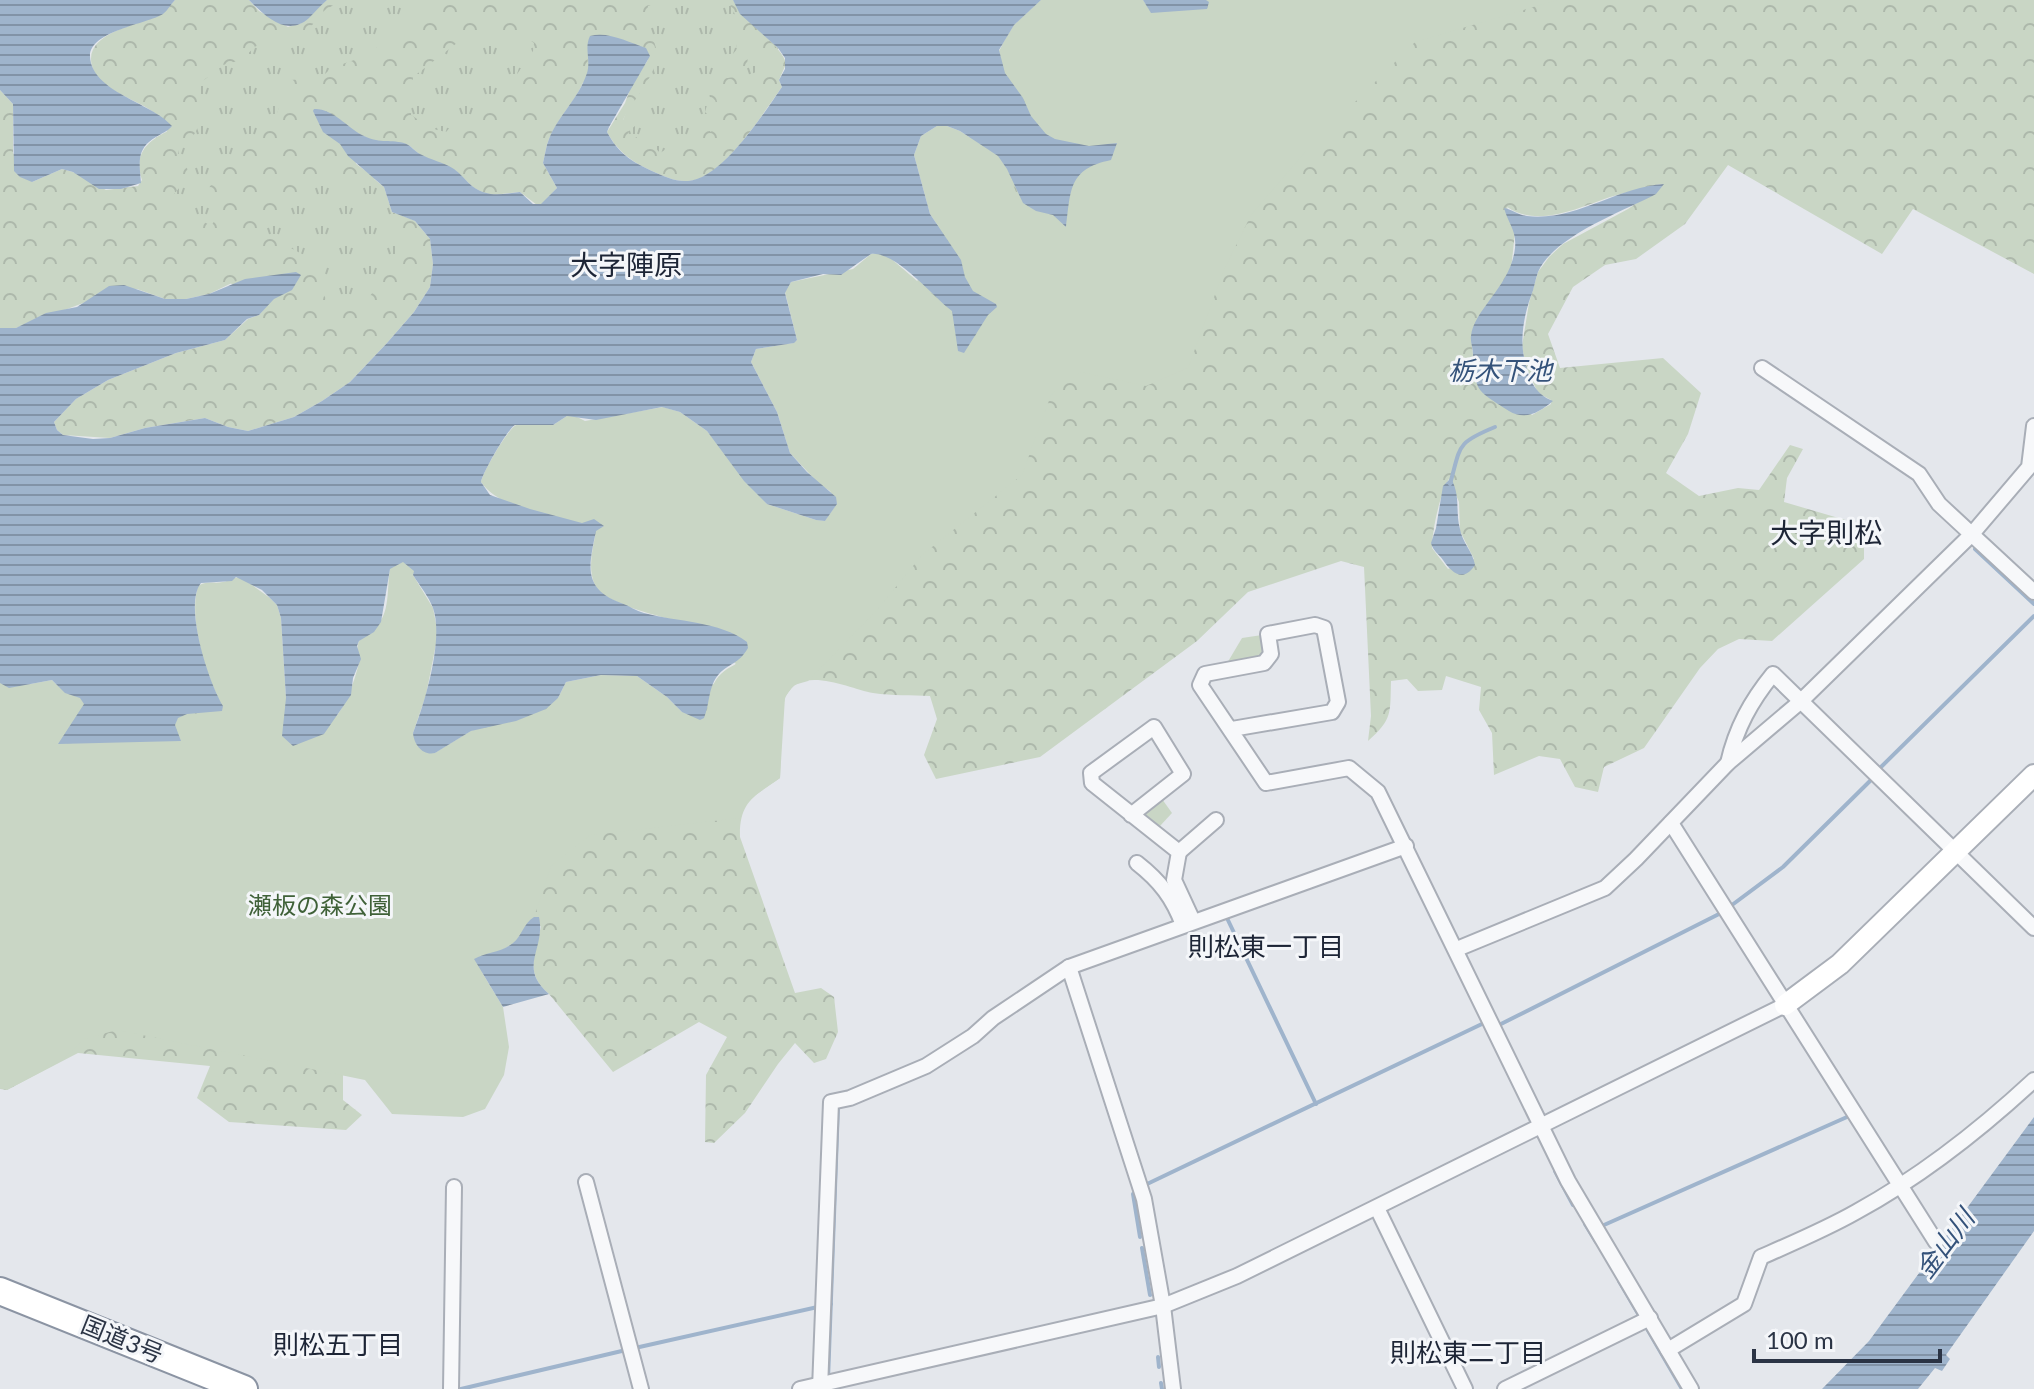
<svg xmlns="http://www.w3.org/2000/svg" width="2034" height="1389" font-family="Lato,'Noto Sans JP',sans-serif">
<style>
.grass{fill:url(#grass-tufts)}
.forest{fill:url(#forest-crowns);fill-rule:evenodd}
.park{fill:#c9d6c5}
.water{fill:url(#water-rules)}
.lines{fill:none;stroke-linecap:round;stroke-linejoin:round}
.stream{stroke:#9fb4cc;stroke-width:4}
.street-casing{stroke:#a9aeb7;stroke-width:18}
.secondary-casing{stroke:#a9aeb7;stroke-width:24}
.highway-casing{stroke:#8b94a3;stroke-width:30}
.street{stroke:#f7f8fa;stroke-width:14}
.secondary{stroke:#fff;stroke-width:20}
.highway{stroke:#fff;stroke-width:26}
.labels{text-anchor:middle;stroke-width:6;stroke-linejoin:round;paint-order:stroke}
.park-label{font-size:24px;fill:#3f6138;stroke:#f4f6f9}
.street-label{font-size:24px;fill:#2b3445;stroke:#f4f6f9}
.water-label{font-size:26px;font-style:italic;fill:#34527a;stroke:#f4f6f9}
.neighbourhood-label{font-size:26px;fill:#1d2536;stroke:#f4f6f9}
.quarter-label{font-size:28px;fill:#1d2536;stroke:#f4f6f9}
</style>
<defs>
<pattern id="grass-tufts" width="24" height="20" patternUnits="userSpaceOnUse" patternTransform="scale(2)"><rect width="24" height="20" fill="#c9d6c5"/><path d="M3 7l-1-3M5 7V3M7 7l1-3M15 17l-1-3M17 17v-4M19 17l1-3" fill="none" stroke="#adb8ab"/></pattern>
<pattern id="forest-crowns" width="20" height="18" patternUnits="userSpaceOnUse" patternTransform="scale(2)"><rect width="20" height="18" fill="#c9d6c5"/><path d="M2 6a3 3 0 1 1 6 0M12 15a3 3 0 1 1 6 0" fill="none" stroke="#adb8ab"/></pattern>
<pattern id="water-rules" width="6" height="5" patternUnits="userSpaceOnUse" patternTransform="scale(2)"><rect width="6" height="5" fill="#9fb4cc"/><path d="M0 2.5h6" fill="none" stroke="#8293a7"/></pattern>
</defs>
<rect width="100%" height="100%" fill="#e4e7ec"/>
<!-- grass -->
<path class="grass" d="M327 0H733L740 14 778 48 711 171 613 144 648 60 638 45 497 141 376 142 352 130 356 164 384 187 392 212 415 221 382 309 315 335 142 229 187 52 300 24Z"/>
<!-- forest -->
<g class="forest">
<path d="M175 0H249L259 11 288 27 300 24 327 0H340C334 6 330 6 324 11 317 16 315 25 307 29 292 36 279 36 266 47L256 46 241 60 223 65 199 84C201 115 205 130 179 150L177 160 186 164 189 176 166 204 165 215 196 217 211 226 217 217 210 207 208 189 237 151 256 145 257 133 274 122 279 107 291 100 290 80 321 78 331 68 357 59 387 42 411 27 434 4 450 0 457 9 473 0H664L648 6 647 16 640 25C679 56 639 88 623 120L632 119 636 125 628 132 633 139 645 133 652 138V144L660 153 668 148 674 151 684 149 683 141 690 138V131L702 125 711 132 714 123 720 121 718 117H710L705 112 707 105 716 103 715 100 710 99 709 91 717 89 721 79 734 77 739 72 746 71 749 75 756 72 760 55 748 56 747 66 737 68 728 60 737 49 736 39H742L741 27 728 0H733C745 23 783 46 786 64L779 80 782 87C763 113 722 180 688 181 676 182 663 176 652 171 632 162 618 152 607 132L625 103 632 84 648 60 646 48 619 39 587 48C593 89 563 106 549 139 546 146 545 155 543 163L557 188 542 204 537 205 520 192 493 195 484 193 474 188 456 171 420 155 410 146 403 143 376 142 352 130 326 111 314 109 313 112 323 132 340 144 356 164 377 179H363L358 175 351 178 342 177 332 164 323 168 324 177 308 183 304 189C293 191 290 200 279 204L277 211 267 213 270 225 263 230 255 231 254 238 273 239 290 236 285 242 289 247 324 266V274L320 277 323 293 332 312C348 314 368 303 376 287 378 282 379 273 380 268L395 259 399 236 395 213 415 221 430 239 433 264 430 287 414 312 387 343 350 382 322 401 294 417 248 431 228 427 205 418 145 428 110 438 63 435 57 430 54 422 76 399 108 380 176 353 225 340 248 319 259 315 269 303 296 285 271 274 236 281 209 294 186 299H165L137 289 86 302 16 328H0V90L13 104V153L32 182 62 169 73 172 106 190 138 186 142 180C133 154 147 141 170 130 157 101 103 97 93 69 80 34 134 26 157 16 165 13 169 6 175 0ZM488 35C502 43 509 43 523 35L534 43 533 51 502 96 478 118 457 120 446 132 433 129 411 115 413 77 457 43H467L474 36Z"/>
<path d="M1041 0H1143L1148 10 1207 9 1206 0H2034V274L1913 209 1882 254 1728 165 1685 224 1636 259 1605 265 1573 287 1548 334 1560 368 1663 358 1701 393 1688 434 1666 473 1699 496 1738 488 1759 490 1790 445 1803 449 1787 478 1784 502 1859 524 1864 543V559L1772 641 1739 639 1718 649 1700 668 1644 748 1604 767 1598 792 1575 787 1560 759 1539 756 1494 775 1492 733 1479 710 1481 687 1446 676 1442 690 1418 691 1407 679 1391 681C1390 713 1393 719 1368 741L1371 716 1364 567 1341 561 1248 592 1197 641 1040 757 936 779 924 755 937 719 930 696C912 695 892 696 873 693 850 689 801 664 786 696 780 709 781 760 780 778 754 796 739 802 740 837L795 993 821 988 834 997 838 1032 826 1059 814 1063 795 1043 778 1064 745 1113 714 1143 705 1142 706 1075 727 1037 699 1022 613 1072 549 994C524 973 535 954 541 926L343 1049V1100L362 1115 346 1130 229 1122 197 1098 210 1066 78 1053 7 1090 0 1089V683L286 698 435 753 471 731 558 698 682 712 736 664 582 523 497 498 825 521 837 504 1003 43 1014 25ZM1660 184 1663 185 1628 209 1563 244 1549 257 1538 272 1529 303 1522 346 1526 367 1538 393 1551 400V404L1532 415 1473 355 1471 336 1511 270 1515 232 1507 207C1538 228 1578 208 1610 197 1627 192 1643 188 1660 184ZM1449 479 1459 502 1460 531 1474 559 1448 569 1432 548C1432 531 1440 493 1449 479Z"/>
</g>
<!-- park -->
<g class="park">
<path d="M1041 0H1143L1152 13 1189 8 1207 9 1209 2 1206 0H1557L1415 42 1306 151 1251 215 1224 270 1188 368 1146 386 1080 372 1051 395 1022 475 922 555 877 610 808 681 794 685 785 697 780 778 747 801 740 818 590 835 551 866 534 917C527 922 525 926 521 933 512 949 495 952 478 956L483 974 503 1007 509 1047 504 1075 485 1109 463 1117 392 1114 365 1080 117 1030 84 1039 61 1061 7 1090 0 1088V683L9 688 52 680 65 693 80 698 84 704 59 744 180 735 175 725 178 718C193 712 208 714 223 706 206 678 188 618 198 586 207 580 213 584 223 582 230 581 233 577 241 577L270 598 277 605 281 618 286 698 281 724 293 746C334 734 349 702 359 663 361 657 356 651 358 645 359 636 373 631 379 623 390 610 387 585 390 568L403 561 415 571 413 575 433 608 438 634 426 695 413 733 418 747 435 753 471 731 516 720 546 709 558 698 566 682 601 675 637 676 667 697 682 712 700 720 706 715C712 689 710 677 736 664L743 639C712 625 607 612 595 585 587 567 593 549 596 531 562 512 503 514 481 482 483 472 507 430 516 425H553L567 416 573 415 585 421 663 407 680 412 707 431 767 504 816 520 825 521 837 504 830 491 820 485 790 453 777 412 751 362 756 349 793 343 797 340 785 292 791 282 853 269 871 254 880 253 888 256 952 311 958 351 964 353 996 304 973 291 965 277 961 260 930 214 914 155 921 136 937 126H947L960 131 998 156 1007 168 1016 192 1029 208 1053 215 1062 226 1067 225C1066 189 1075 168 1111 160L1117 143 1114 141 1089 146 1055 140 1046 134 1031 116 1023 98 1005 73 999 51 1014 25Z"/>
<path d="M1262 635 1265 653 1261 658 1226 665 1242 638Z"/>
<path d="M1162 799 1172 813 1160 826 1143 813Z"/>
</g>
<!-- water -->
<g class="water">
<path d="M0 0H175C171 4 168 10 163 14 147 24 90 31 90 56 91 92 151 102 172 126 167 132 162 133 156 137 135 149 140 164 141 183L121 189H99L73 172 62 169 32 182 20 177 14 171 13 104 0 90Z"/>
<path d="M249 0H327C320 6 315 12 309 18 287 38 265 16 249 0Z"/>
<path d="M733 0H1041L1014 25 999 50 1005 73 1023 98 1031 116 1046 134 1055 139 1089 146 1117 143 1111 160C1068 169 1071 190 1066 227L1053 215 1036 211 1023 203 1007 169 998 156 960 131 947 126H937L921 136 914 155 930 214 961 260 965 277 973 291 996 304 997 307 988 315 964 353 958 351 952 311C932 296 896 251 871 254L841 275 823 274 791 282 785 293 797 340 794 343 756 349 751 362 777 412 790 453 807 472 836 497 837 504 825 521 816 520 767 504 744 481 707 431 680 412 662 407 596 420 567 416 553 425H515C507 430 483 472 481 482L490 495 530 509 582 523 594 519 604 526 596 531C589 566 582 588 621 603 630 606 636 611 644 613 677 622 720 621 747 642L748 648C738 665 729 663 719 674 708 686 710 704 704 718L700 720 682 712 667 697 637 676 601 675 566 682 558 698 546 709 516 721 471 731 435 753C423 756 414 745 413 733 425 703 444 639 433 608 429 597 420 586 413 575L414 571 403 562 390 569 381 622 374 632 359 641 357 646 361 659 353 678 351 695 324 734 293 746 282 736 286 698 281 618 277 605 262 590 236 577 232 581 201 583C183 605 209 683 223 706L222 711 187 714 178 718 175 725 181 741 58 744 84 704 80 698 65 693 52 680 9 688 0 683V328H16L46 313 77 307 109 286 124 285 165 299H186L209 294 245 279 296 272 301 275 292 290 274 299 259 315 247 319 225 340 176 353 108 380 76 399 54 422 57 430 63 435 93 439 110 438 145 428 205 418 228 427 248 431 294 417 322 401 350 382 387 343 414 312 430 287 433 264 430 239 415 221 392 212 384 187 348 156 340 144 323 132 313 111 314 109C332 108 347 127 362 135 379 144 388 139 404 143 411 145 414 151 420 154 431 160 443 162 454 169 461 174 466 181 472 186 488 198 502 194 520 192L533 204H541L557 188 543 163C545 155 546 146 549 139 558 116 579 98 587 73 591 60 584 48 590 36 608 31 628 42 646 48L650 56 609 127 607 132C618 153 632 162 652 171 663 176 676 182 688 181 722 179 764 113 782 87L779 80 785 69V58L778 48 740 14Z"/>
<path d="M1143 0H1206L1209 2 1207 9 1151 13Z"/>
<path d="M1664 184 1656 194C1622 212 1554 236 1538 272 1535 280 1534 289 1531 296 1524 315 1520 338 1524 357 1528 377 1534 394 1553 401 1540 412 1525 421 1509 411 1476 389 1476 394 1473 354 1473 348 1470 341 1471 336 1474 309 1511 286 1515 248 1517 231 1508 223 1504 208 1511 209 1518 215 1527 216 1574 222 1617 187 1664 184Z"/>
<path d="M1451 478C1461 497 1455 510 1460 529 1462 542 1473 552 1475 565 1463 583 1452 573 1443 560 1438 553 1433 551 1431 543L1436 528 1443 486Z"/>
<path d="M534 917H539C546 949 517 967 549 994L503 1007 474 959C486 952 501 953 513 943 522 936 523 924 534 917Z"/>
<path d="M2034 1117V1231L1946 1355 1950 1359 1942 1371 1935 1368 1918 1389H1822L1869 1341Z"/>
</g>
<g class="lines">
<!-- stream -->
<g class="stream">
<path d="M1450 484C1461 445 1456 443 1495 427"/>
<path d="M1975 549 2034 604"/>
<path d="M1881 767 2034 616"/>
<path d="M1732 905 1783 867 1871 780"/>
<path d="M1226 916 1316 1104"/>
<path d="M1501 1024 1719 914"/>
<path d="M1555 1171 1573 1205"/>
<path d="M1145 1185 1484 1023"/>
<path d="M1133 1194 1140 1237"/>
<path d="M1585 1224 1596 1242"/>
<path d="M1604 1225 1847 1117"/>
<path d="M1142 1248 1150 1295"/>
<path d="M1619 1281 1640 1317"/>
<path d="M1646 1327 1682 1389"/>
<path d="M635 1348 831 1304"/>
<path d="M1158 1357 1159 1367"/>
<path d="M828 1380 838 1106"/>
<path d="M1161 1383 1162 1389"/>
<path d="M461 1389 626 1350"/>
</g>
<defs>
<g id="street">
<path d="M1762 368 1919 474 1939 504 2034 592"/>
<path d="M1232 729 1332 712 1338 702 1324 628 1315 625 1268 634 1271 654 1264 663 1205 674 1200 685 1266 783 1349 768 1378 792 1568 1181 1691 1389"/>
<path d="M1728 763C1736 728 1751 701 1773 674L2034 928"/>
<path d="M1131 815 1183 774 1154 727 1091 773 1092 783 1179 852 1174 880 1193 921"/>
<path d="M1671 823 1936 1242"/>
<path d="M1179 852 1216 820"/>
<path d="M1137 863C1160 881 1173 898 1183 925"/>
<path d="M1457 949 1605 888 1636 859 1728 763 1800 702 1972 534 2029 467 2034 426"/>
<path d="M1069 967 1144 1199 1163 1306 1173 1389"/>
<path d="M586 1182 641 1389"/>
<path d="M1377 1208 1465 1389"/>
<path d="M1668 1350 1744 1304 1761 1257C1793 1243 1826 1229 1856 1212 1922 1176 1979 1131 2034 1080"/>
<path d="M451 1389 454 1187"/>
<path d="M800 1389 1163 1306 1237 1276 1785 1005"/>
<path d="M820 1389 831 1102 850 1098 926 1066 973 1036 993 1018 1069 967 1406 846"/>
<path d="M1505 1389 1650 1318"/>
</g>
<path id="secondary" d="M1785 1005 1840 964 2034 775"/>
<path id="highway" d="M0 1291 244 1389"/>
</defs>
<!-- street casing -->
<use href="#street" class="street-casing"/>
<!-- secondary casing -->
<use href="#secondary" class="secondary-casing"/>
<!-- highway casing -->
<use href="#highway" class="highway-casing"/>
<!-- street -->
<use href="#street" class="street"/>
<!-- secondary -->
<use href="#secondary" class="secondary"/>
<!-- highway -->
<use href="#highway" class="highway"/>
</g>
<g class="labels">
<!-- park labels -->
<g class="park-label">
<text x="320" y="914">瀬板の森公園</text>
</g>
<!-- street labels -->
<g class="street-label">
<text transform="translate(122 1340) rotate(22)" y="8">国道3号</text>
</g>
<!-- water labels -->
<g class="water-label">
<text x="1500" y="380">栃木下池</text>
<text transform="translate(1945 1244) rotate(-53)" y="9">金山川</text>
</g>
<!-- neighbourhood labels -->
<g class="neighbourhood-label">
<text x="1266" y="956">則松東一丁目</text>
<text x="338" y="1354">則松五丁目</text>
<text x="1468" y="1362">則松東二丁目</text>
</g>
<!-- quarter labels -->
<g class="quarter-label">
<text x="626" y="275">大字陣原</text>
<text x="1826" y="543">大字則松</text>
</g>
</g>
<!-- scale -->
<path d="M1754 1349v12h186v-12" fill="none" stroke="#2b3445" stroke-width="4"/>
<text x="1766" y="1349" font-size="24" fill="#2b3445" stroke="#f4f6f9" stroke-width="6" paint-order="stroke">100 m</text>
</svg>
